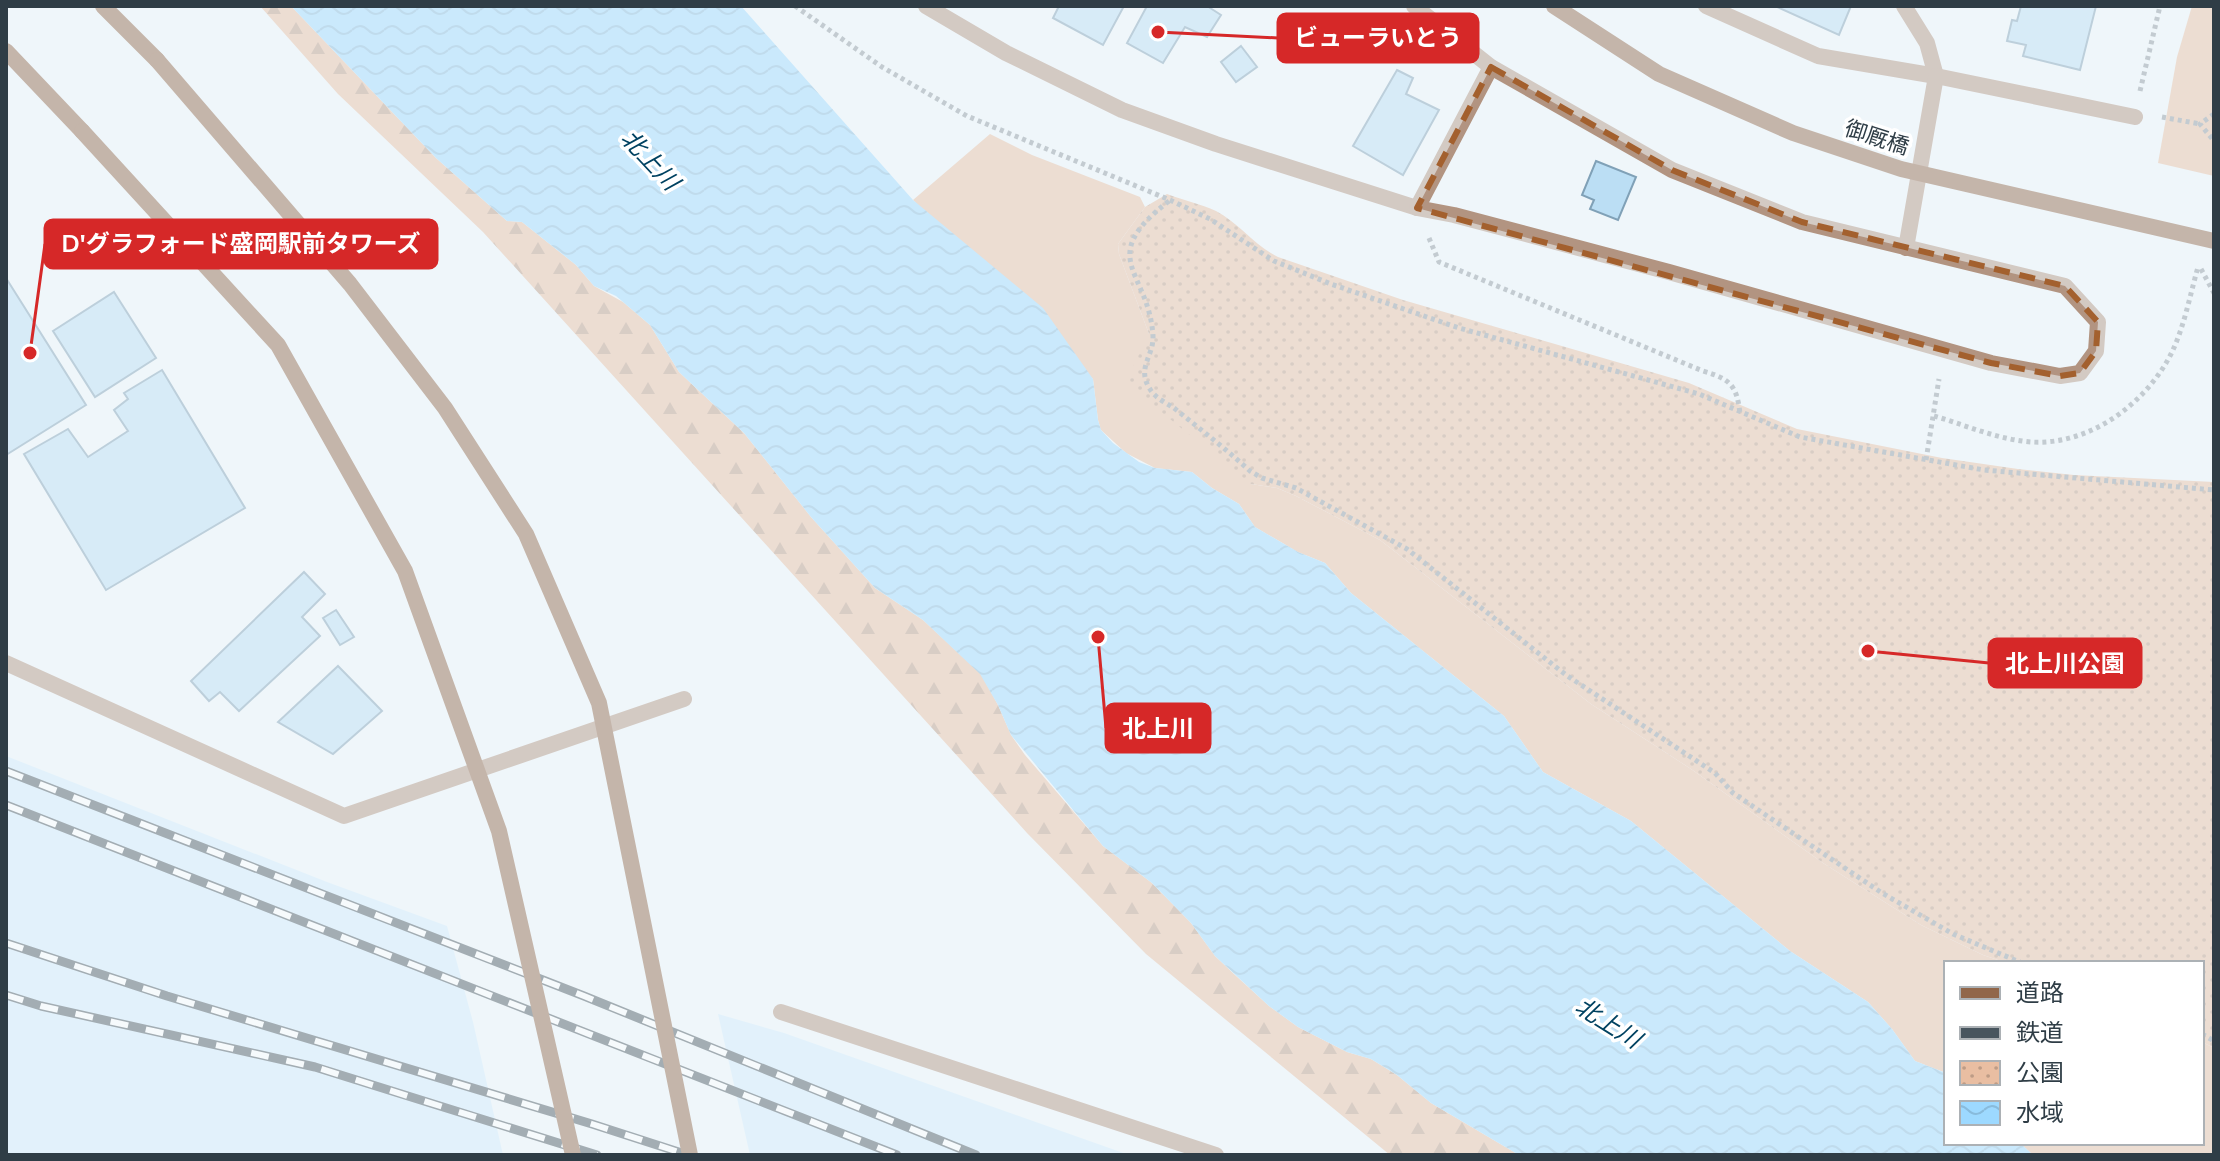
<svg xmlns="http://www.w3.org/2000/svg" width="2220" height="1161" font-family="'Nunito Sans','Noto Sans JP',sans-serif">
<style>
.built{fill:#d3ecfd}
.grass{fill:#e9bea2}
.forest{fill:url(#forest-firs)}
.park{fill:url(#park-dots)}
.water{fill:url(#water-waves)}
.building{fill:#bbdef4;stroke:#80a1b7;stroke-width:2}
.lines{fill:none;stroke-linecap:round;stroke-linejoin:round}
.path{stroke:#8e989f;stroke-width:5;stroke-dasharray:4 4;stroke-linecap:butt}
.street{stroke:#b29481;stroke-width:16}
.secondary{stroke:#916649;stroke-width:16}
.rail-casing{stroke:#48555e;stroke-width:9}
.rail{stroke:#fff;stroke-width:6;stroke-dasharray:18;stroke-linecap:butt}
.secondary-bridge{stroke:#916649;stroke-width:16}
.marked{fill:none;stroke:#a3602e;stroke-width:6;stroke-dasharray:16 10;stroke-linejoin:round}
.labels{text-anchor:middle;stroke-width:7;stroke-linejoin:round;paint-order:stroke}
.street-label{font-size:22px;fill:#2f3d46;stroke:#fff}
.water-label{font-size:24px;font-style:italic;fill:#004261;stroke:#fff}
.leader{fill:none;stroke:#d62828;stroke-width:3}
.callout-dot{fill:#d62828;stroke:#fff;stroke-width:3}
.callout{fill:#d62828;stroke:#d62828;stroke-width:3}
.callout-label{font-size:24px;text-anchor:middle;font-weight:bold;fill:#fff}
</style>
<defs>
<pattern id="forest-firs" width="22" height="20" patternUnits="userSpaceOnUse" patternTransform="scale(2)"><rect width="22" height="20" fill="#e9bea2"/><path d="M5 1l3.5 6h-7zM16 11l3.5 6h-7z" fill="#bd9c86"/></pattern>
<pattern id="park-dots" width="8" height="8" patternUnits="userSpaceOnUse" patternTransform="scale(2)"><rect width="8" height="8" fill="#e9bea2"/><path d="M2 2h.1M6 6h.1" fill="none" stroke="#bd9c86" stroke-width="1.8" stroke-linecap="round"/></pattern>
<pattern id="water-waves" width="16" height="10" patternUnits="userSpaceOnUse" patternTransform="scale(2)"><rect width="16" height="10" fill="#9dd9ff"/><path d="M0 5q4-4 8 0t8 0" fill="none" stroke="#88bbdc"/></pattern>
</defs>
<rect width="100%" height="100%" fill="#eff6fa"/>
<!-- built -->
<g class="built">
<path d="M6 756 327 882 447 926 473 1022 503 1155H6Z"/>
<path d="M718 1014 784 1033 1129 1155H750Z"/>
</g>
<!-- grass -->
<g class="grass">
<path d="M2192 6H2214V176L2158 163 2177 57Z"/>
<path d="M990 134 1032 155 1140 197 1145 207 1118 244 1119 254 1149 334 1251 484 1277 488 1296 496 1380 540 1591 704 1691 769 1823 863 1921 925 1983 955 2007 963H1946V1073L1915 1061 1892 1029 1868 1002 1790 951 1631 821 1543 772 1504 716 1351 593 1325 563 1298 552 1255 527 1239 504 1212 488 1192 472 1155 468 1126 453 1101 430 1098 420 1093 379 913 200Z"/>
<path d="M2202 1042 2214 1048V1155H2033L2020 1143H2202Z"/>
</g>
<!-- forest -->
<path class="forest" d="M260 6H291L436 158 507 221 522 222 576 265 594 286 623 302 650 325 679 372 744 433 811 517 875 588 923 620 981 674 998 705 1011 735 1025 755 1103 846 1152 883 1191 923 1215 956 1234 974 1269 1006 1298 1027 1347 1052 1371 1059 1397 1075 1431 1103 1519 1155H1390L1146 954 1027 833 483 232 338 94Z"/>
<!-- park -->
<path class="park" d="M1167 194C1183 200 1201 204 1216 211 1239 223 1255 246 1278 257L1403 300 1689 383 1797 429 1942 458 2018 469 2074 475 2214 482V1048L2202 1042V963H2007L1983 955 1921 925 1823 863 1691 769 1591 704 1380 540 1296 496 1277 488 1251 484 1125 383 1149 334 1119 254 1118 244 1145 207Z"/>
<!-- water -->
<path class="water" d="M291 6H741L913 200 1043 308 1093 379 1098 420 1101 430 1113 443 1139 462 1155 468 1192 472 1212 488 1239 504 1255 527 1298 552 1325 563 1351 593 1504 716 1543 772 1631 821 1790 951 1868 1002 1892 1029 1915 1061 1946 1073V1143H2020L2033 1155H1519L1431 1103 1397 1075 1371 1059 1347 1052 1298 1027 1269 1006 1215 956 1191 923 1152 883 1103 846 1011 735 998 705 980 674 923 620 875 588 811 517 744 433 679 372 650 325 616 296 594 286 576 265 522 222 507 221 436 158Z"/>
<!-- building -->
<g class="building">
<path d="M1059 6H1124L1103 45 1053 18Z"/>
<path d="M1147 6H1207L1221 15 1207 37 1185 27 1163 63 1127 43Z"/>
<path d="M1775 6H1851L1839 35Z"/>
<path d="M2021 6H2096L2080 70 2023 56 2026 45 2007 41 2012 20 2017 21Z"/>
<path d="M1241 46 1257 67 1236 82 1221 62Z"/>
<path d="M1397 70 1413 78 1406 94 1439 110 1403 175 1353 146Z"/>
<path d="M1596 161 1636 177 1618 220 1590 209 1594 200 1582 195Z"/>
<path d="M6 278 86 405 6 455Z"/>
<path d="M114 292 156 358 95 397 53 331Z"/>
<path d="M162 370 245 508 106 590 24 454 68 429 88 457 128 431 114 410 128 399 124 393Z"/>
<path d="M304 572 325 594 302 617 320 636 239 711 220 692 209 701 191 681Z"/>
<path d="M336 610 354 637 340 645 323 618Z"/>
<path d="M338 666 382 711 333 754 278 722Z"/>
</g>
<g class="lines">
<!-- path -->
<g class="path">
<path d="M795 6 882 67 967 116 1170 200 1210 219 1274 261 1331 284 1459 328 1699 394 1800 437 1984 470 2214 490"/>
<path d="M2140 91 2160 6"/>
<path d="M2214 114 2200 124 2214 141"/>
<path d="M2162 117 2200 124"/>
<path d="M1169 201C1094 259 1149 270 1153 336 1154 356 1136 368 1150 389 1154 397 1166 403 1174 408 1200 429 1226 449 1250 471L1262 478 1296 488 1407 549 1566 675 1715 773 1733 793 1882 893 1953 934 2022 963"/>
<path d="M1429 238 1439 262 1703 371C1730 379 1737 385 1740 414"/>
<path d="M2201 269 2214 293"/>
<path d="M1934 416C1962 424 1992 437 2022 441 2083 450 2144 407 2171 354 2184 328 2190 295 2198 267"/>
<path d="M1926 460 1939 379"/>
<path d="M2202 1034 2214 1041"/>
</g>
<!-- street -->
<g class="street">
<path d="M926 6 1006 53 1122 110 1216 144 1417 208 1454 215 1669 272 1991 363 2060 376 2080 373 2096 351 2098 322 2065 286 1802 222 1672 170 1491 67 1414 6"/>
<path d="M1706 6 1818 56 1936 76 1927 43 1904 6"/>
<path d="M1417 208 1491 67"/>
<path d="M1906 248 1936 76 2135 117"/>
<path d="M6 663 344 816 684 699"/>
<path d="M781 1012 1216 1155"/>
</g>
<!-- secondary -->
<g class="secondary">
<path d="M103 6 157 60"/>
<path d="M6 51 82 131"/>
</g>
<defs>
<g id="rail">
<path d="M6 771 584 996 976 1155"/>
<path d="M6 805 897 1155"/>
<path d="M6 943 167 996 592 1124 688 1155"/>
<path d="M6 995 41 1006 315 1067 597 1155"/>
</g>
</defs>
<!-- rail casing -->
<use href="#rail" class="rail-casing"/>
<!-- rail -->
<use href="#rail" class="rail"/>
<!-- secondary-bridge -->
<g class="secondary-bridge">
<path d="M1554 6 1659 74 1793 133 1901 169 2214 241"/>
<path d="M157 60 350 284 445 408 526 534 599 703 690 1155"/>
<path d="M82 131 278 345 405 571 499 831 573 1155"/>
</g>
</g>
<!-- marked area -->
<path d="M0 0H2220V1161H0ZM1491 67 1672 170 1802 222 2065 286 2098 322 2096 351 2080 373 2060 376 1991 363 1417 208Z" fill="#eff6fa" fill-opacity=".55" fill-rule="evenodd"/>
<path class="marked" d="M1491 67 1672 170 1802 222 2065 286 2098 322 2096 351 2080 373 2060 376 1991 363 1417 208Z"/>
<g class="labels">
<!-- street labels -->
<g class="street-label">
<text transform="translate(1877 137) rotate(18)" y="8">御厩橋</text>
</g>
<!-- water labels -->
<g class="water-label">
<text transform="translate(650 160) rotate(47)" y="8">北上川</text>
<text transform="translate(1608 1023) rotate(32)" y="8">北上川</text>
</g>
</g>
<!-- callouts -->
<path class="leader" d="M1158 32L1278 38M30 353L45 244M1868 651L1989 663M1098 637L1106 728"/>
<g class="callout-dot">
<circle cx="1158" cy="32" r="8"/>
<circle cx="30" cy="353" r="8"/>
<circle cx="1868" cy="651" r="8"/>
<circle cx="1098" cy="637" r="8"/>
</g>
<g class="callout">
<rect x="1278" y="14" width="200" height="48" rx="8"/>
<rect x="45" y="220" width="392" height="48" rx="8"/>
<rect x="1989" y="639" width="152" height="48" rx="8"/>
<rect x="1106" y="704" width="104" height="48" rx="8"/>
</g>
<g class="callout-label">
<text x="1378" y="46">ビューラいとう</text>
<text x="241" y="252">D'グラフォード盛岡駅前タワーズ</text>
<text x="2065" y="672">北上川公園</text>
<text x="1158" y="737">北上川</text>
</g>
<!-- border -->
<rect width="2220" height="1161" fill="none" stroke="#2f3d46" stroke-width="16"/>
<!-- legend -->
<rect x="1944" y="961" width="260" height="184" fill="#ffffff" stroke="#acb1b5" stroke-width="2"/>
<rect x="1960" y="987" width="40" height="12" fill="#916649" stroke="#acb1b5" stroke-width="2"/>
<text x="2016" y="1001" font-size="24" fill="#2f3d46">道路</text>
<rect x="1960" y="1027" width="40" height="12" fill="#48555e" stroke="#acb1b5" stroke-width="2"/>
<text x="2016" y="1041" font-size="24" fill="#2f3d46">鉄道</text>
<rect x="1960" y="1061" width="40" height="24" fill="url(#park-dots)" stroke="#acb1b5" stroke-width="2"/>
<text x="2016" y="1081" font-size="24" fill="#2f3d46">公園</text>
<rect x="1960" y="1101" width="40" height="24" fill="url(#water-waves)" stroke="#acb1b5" stroke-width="2"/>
<text x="2016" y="1121" font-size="24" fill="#2f3d46">水域</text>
</svg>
